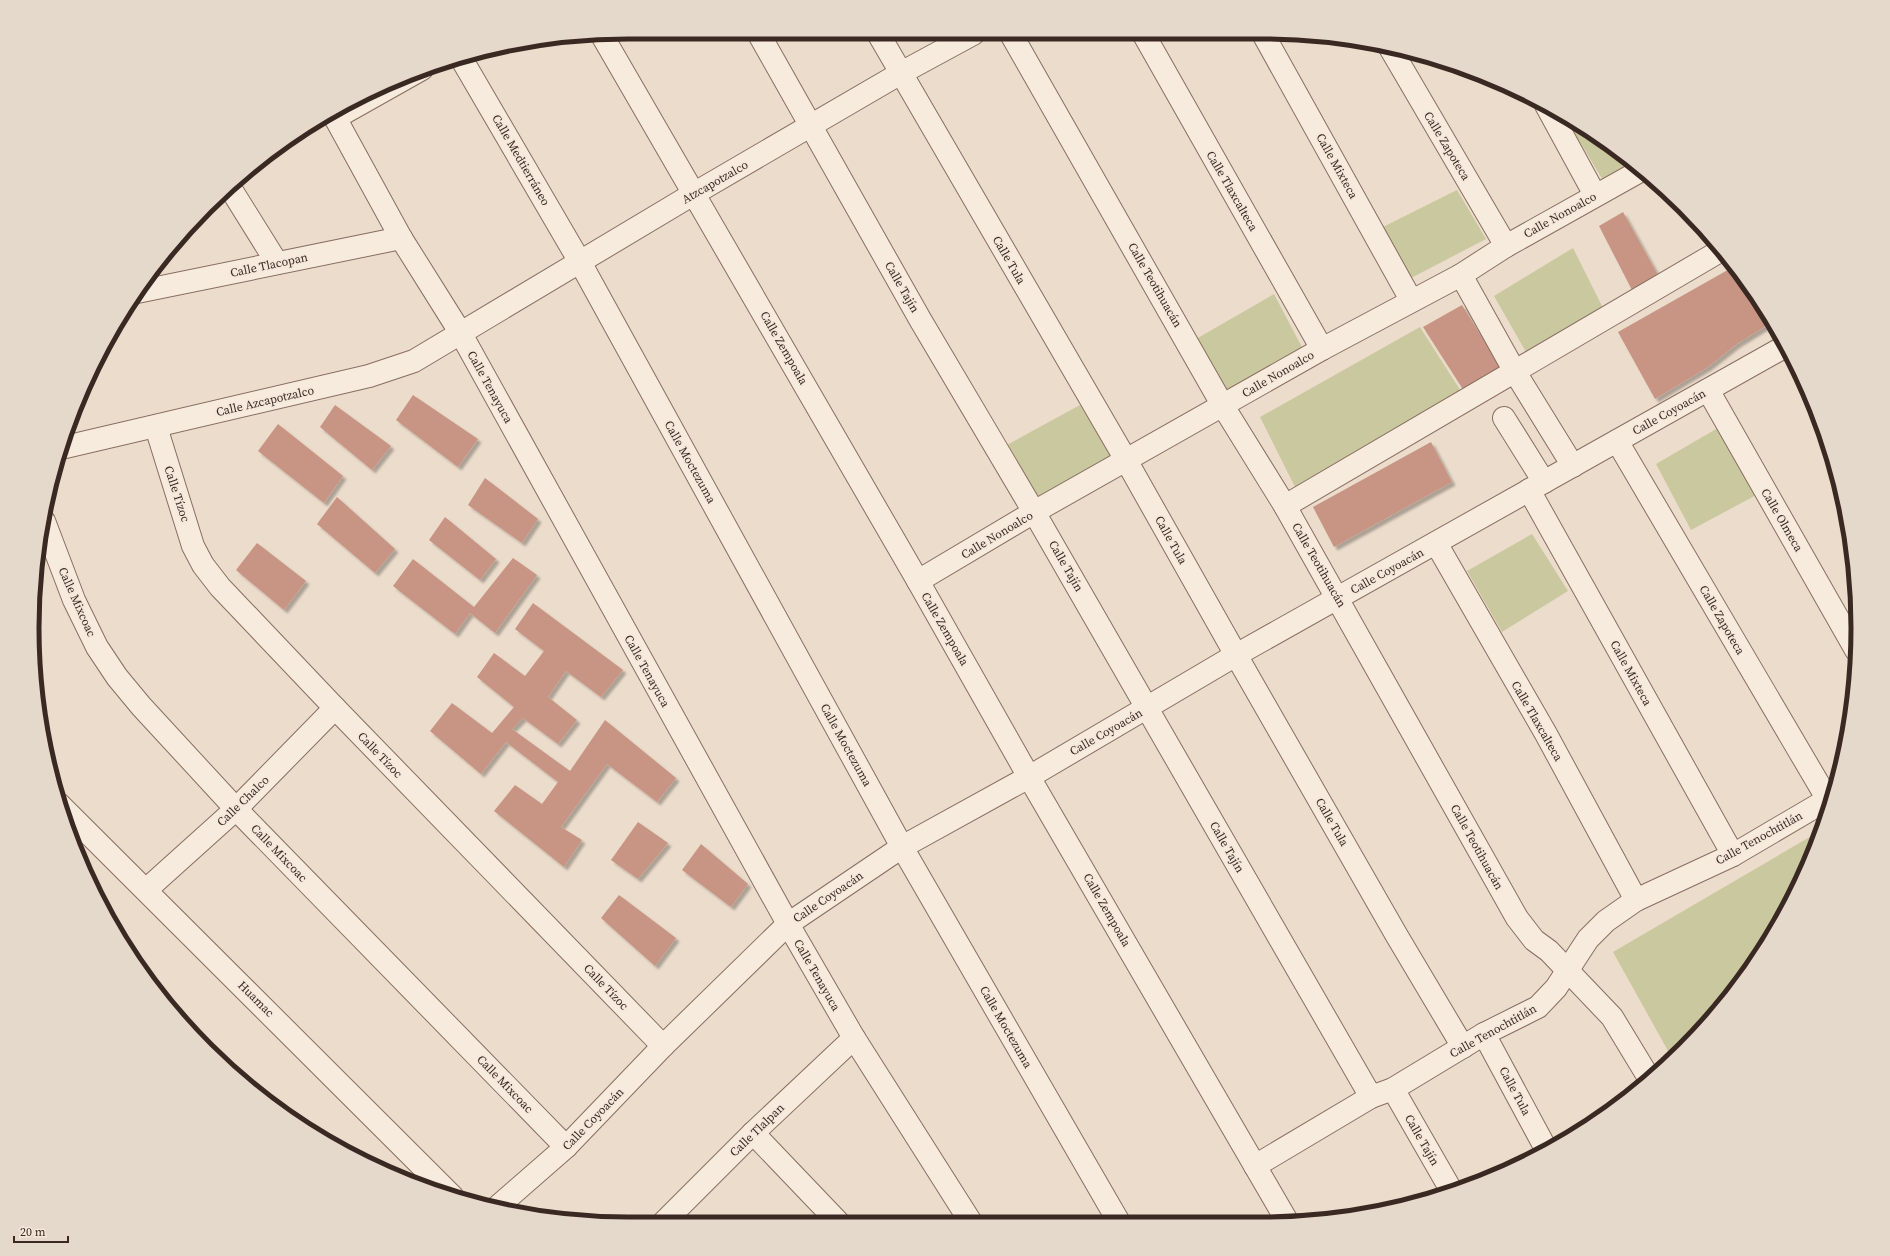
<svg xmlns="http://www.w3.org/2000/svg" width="1890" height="1256" font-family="'Source Serif 4',serif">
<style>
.green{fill:#cac89f}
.building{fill:#c89483;filter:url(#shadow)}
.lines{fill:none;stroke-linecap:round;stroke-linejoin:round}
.minor-casing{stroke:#886e60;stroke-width:24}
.minor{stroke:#f7ebde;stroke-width:22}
.labels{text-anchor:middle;stroke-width:3.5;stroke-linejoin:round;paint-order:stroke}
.street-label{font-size:12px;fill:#3a2922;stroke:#f4e8da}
.rim{fill:none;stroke:#3a2922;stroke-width:5}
</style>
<defs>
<filter id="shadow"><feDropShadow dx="3.5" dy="3.5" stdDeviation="1" flood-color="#0004"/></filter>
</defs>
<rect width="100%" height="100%" fill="#ecdccb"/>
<!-- green -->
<g class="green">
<path d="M1572 120 1593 133 1634 166 1604 182 1568 122Z"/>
<path d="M1457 190 1486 239 1411 278 1381 228Z"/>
<path d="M1573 248 1607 316 1530 359 1494 296Z"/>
<path d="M1274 294 1305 353 1230 397 1196 339Z"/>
<path d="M1420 327 1464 396 1296 489 1260 417Z"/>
<path d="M1080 405 1117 465 1041 506 1005 446Z"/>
<path d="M1723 425 1762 492 1691 530 1656 464Z"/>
<path d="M1532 534 1568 591 1502 632 1467 571Z"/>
<path d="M1820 831 1813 856 1758 959 1684 1049 1672 1058 1613 952Z"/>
</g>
<!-- building -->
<g class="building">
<path d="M1623 212 1659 277 1633 292 1599 226Z"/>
<path d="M1733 267 1756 295 1771 323 1737 344 1708 367 1655 399 1618 332Z"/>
<path d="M1462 305 1503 371 1466 394 1423 327Z"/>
<path d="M413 395 478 439 458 467 396 420Z"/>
<path d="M335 405 391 446 372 470 320 427Z"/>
<path d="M278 424 343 476 324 503 258 451Z"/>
<path d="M1431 442 1452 482 1334 547 1313 507Z"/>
<path d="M485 478 538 519 522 543 468 505Z"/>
<path d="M337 497 395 549 375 573 317 524Z"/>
<path d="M445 517 496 559 480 580 429 540Z"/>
<path d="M257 543 306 581 284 610 236 570Z"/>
<path d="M513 558 537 575 495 633 470 613 455 634 393 586 413 559 474 607Z"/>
<path d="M533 603 623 670 601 697 566 671 548 697 577 720 558 744 523 718 512 729 570 771 605 720 676 778 657 802 607 764 561 827 582 840 564 867 494 811 515 785 542 804 558 782 506 742 481 774 430 731 452 703 492 733 514 707 477 677 494 653 525 676 544 651 515 629Z"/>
<path d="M638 822 668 843 638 879 611 860Z"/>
<path d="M701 844 748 884 731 907 682 870Z"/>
<path d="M619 895 676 938 655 966 601 918Z"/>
</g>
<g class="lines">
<defs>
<g id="minor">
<path d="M1262 32 1411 300"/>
<path d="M1143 33 1322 349"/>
<path d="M1011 34 1223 406 1285 506 1517 918 1534 940 1549 951 1612 1017 1649 1078"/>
<path d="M879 35 1126 460 1236 655 1397 936 1463 1047"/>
<path d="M760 36 921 321 1034 512 1371 1097"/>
<path d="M603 37 918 581 1029 777 1287 1221"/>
<path d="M1389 46 1506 246"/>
<path d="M461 58 580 262 902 847 1120 1224"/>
<path d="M1546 105 1595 195"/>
<path d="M332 112 401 238 460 332 788 924 854 1038 972 1224"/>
<path d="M335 118 422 69"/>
<path d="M229 186 277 263"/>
<path d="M1461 275 1515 372 1573 466"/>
<path d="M137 292 401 238"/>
<path d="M1708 390 1856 650"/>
<path d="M1504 418 1544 482"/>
<path d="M156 427 193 546 203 565 220 587 335 708 663 1046"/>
<path d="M1617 441 1828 800"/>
<path d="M61 448 369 376 414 361 695 193 901 73 973 34"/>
<path d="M1529 490 1733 855"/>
<path d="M1285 506 1720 251"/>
<path d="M44 521 74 600 97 647 117 677 141 706 236 809 566 1147"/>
<path d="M1436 543 1546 734 1636 900"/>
<path d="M918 581 1034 512 1322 349 1461 275 1506 246 1640 171"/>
<path d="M59 804 452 1196"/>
<path d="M146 890 236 809 335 708"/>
<path d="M1484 1034 1546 1149"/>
<path d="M1393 1089 1451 1190"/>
<path d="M753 1133 840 1224"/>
<path d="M1255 1166 1371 1097 1393 1089 1484 1034 1538 1007 1556 988 1588 939 1606 921 1636 900 1733 855 1830 798"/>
<path d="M496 1208 566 1147 663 1046 788 924 902 847 1029 777 1236 655 1784 347"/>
<path d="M662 1224 753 1133 854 1038"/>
</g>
</defs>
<!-- minor casing -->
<use href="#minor" class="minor-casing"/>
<!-- minor -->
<use href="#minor" class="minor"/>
</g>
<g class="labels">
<!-- street labels -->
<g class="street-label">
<text transform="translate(1447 146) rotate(59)" y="4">Calle Zapoteca</text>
<text transform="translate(521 160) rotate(60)" y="4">Calle Medtierráneo</text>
<text transform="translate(1337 166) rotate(61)" y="4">Calle Mixteca</text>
<text transform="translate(715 182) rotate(-30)" y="4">Atzcapotzalco</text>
<text transform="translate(1232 191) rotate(60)" y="4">Calle Tlaxcalteca</text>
<text transform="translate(1560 215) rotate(-29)" y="4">Calle Nonoalco</text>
<text transform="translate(1009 260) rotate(60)" y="4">Calle Tula</text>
<text transform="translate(269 265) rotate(-12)" y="4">Calle Tlacopan</text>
<text transform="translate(1155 285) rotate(60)" y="4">Calle Teotihuacán</text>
<text transform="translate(902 287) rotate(60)" y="4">Calle Tajín</text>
<text transform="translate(784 348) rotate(60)" y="4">Calle Zempoala</text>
<text transform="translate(1278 374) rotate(-30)" y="4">Calle Nonoalco</text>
<text transform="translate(490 387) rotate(61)" y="4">Calle Tenayuca</text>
<text transform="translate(265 401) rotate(-13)" y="4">Calle Azcapotzalco</text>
<text transform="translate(1669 412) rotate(-29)" y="4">Calle Coyoacán</text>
<text transform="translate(690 462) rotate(61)" y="4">Calle Moctezuma</text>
<text transform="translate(177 494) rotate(72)" y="4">Calle Tízoc</text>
<text transform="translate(1782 520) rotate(60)" y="4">Calle Olmeca</text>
<text transform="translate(997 535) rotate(-31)" y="4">Calle Nonoalco</text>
<text transform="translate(1171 540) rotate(61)" y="4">Calle Tula</text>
<text transform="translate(1319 565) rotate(60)" y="4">Calle Teotihuacán</text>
<text transform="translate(1066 566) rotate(60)" y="4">Calle Tajín</text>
<text transform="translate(1387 571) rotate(-29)" y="4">Calle Coyoacán</text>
<text transform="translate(77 602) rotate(66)" y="4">Calle Mixcoac</text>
<text transform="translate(1722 620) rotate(60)" y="4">Calle Zapoteca</text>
<text transform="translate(945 629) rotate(60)" y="4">Calle Zempoala</text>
<text transform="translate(647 671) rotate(61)" y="4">Calle Tenayuca</text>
<text transform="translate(1631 673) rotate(61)" y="4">Calle Mixteca</text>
<text transform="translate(1537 721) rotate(60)" y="4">Calle Tlaxcalteca</text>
<text transform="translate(1106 732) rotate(-30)" y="4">Calle Coyoacán</text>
<text transform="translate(846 745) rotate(61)" y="4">Calle Moctezuma</text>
<text transform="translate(380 755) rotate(46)" y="4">Calle Tízoc</text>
<text transform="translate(243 801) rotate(-44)" y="4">Calle Chalco</text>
<text transform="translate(1332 822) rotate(60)" y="4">Calle Tula</text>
<text transform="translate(1759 838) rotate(-29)" y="4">Calle Tenochtitlán</text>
<text transform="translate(1227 847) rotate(60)" y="4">Calle Tajín</text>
<text transform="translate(1477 847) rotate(61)" y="4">Calle Teotihuacán</text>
<text transform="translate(279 853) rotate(46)" y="4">Calle Mixcoac</text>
<text transform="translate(828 897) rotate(-34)" y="4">Calle Coyoacán</text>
<text transform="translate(1107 910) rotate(60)" y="4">Calle Zempoala</text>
<text transform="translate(817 975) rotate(60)" y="4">Calle Tenayuca</text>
<text transform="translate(606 987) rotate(46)" y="4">Calle Tízoc</text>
<text transform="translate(256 999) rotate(45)" y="4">Huamac</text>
<text transform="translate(1006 1027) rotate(60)" y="4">Calle Moctezuma</text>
<text transform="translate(1493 1031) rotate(-29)" y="4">Calle Tenochtitlán</text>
<text transform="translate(505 1084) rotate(46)" y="4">Calle Mixcoac</text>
<text transform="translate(1515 1091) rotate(62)" y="4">Calle Tula</text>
<text transform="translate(593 1119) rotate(-46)" y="4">Calle Coyoacán</text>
<text transform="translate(757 1130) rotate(-44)" y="4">Calle Tlalpan</text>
<text transform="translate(1422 1140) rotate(60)" y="4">Calle Tajín</text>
</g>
</g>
<!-- crop -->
<path d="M0 0H1890V1256H0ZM628 39H1262A589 589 0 0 1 1851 628V628A589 589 0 0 1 1262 1217H628A589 589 0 0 1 39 628V628A589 589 0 0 1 628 39Z" fill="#e5d9cb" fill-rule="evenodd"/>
<path class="rim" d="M628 39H1262A589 589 0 0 1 1851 628V628A589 589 0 0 1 1262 1217H628A589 589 0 0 1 39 628V628A589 589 0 0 1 628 39Z"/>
<!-- scale -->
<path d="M14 1236v6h54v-6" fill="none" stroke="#3a2922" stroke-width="2"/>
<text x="20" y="1236" font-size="12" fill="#3a2922" stroke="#f4e8da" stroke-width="3" paint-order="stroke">20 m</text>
</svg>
